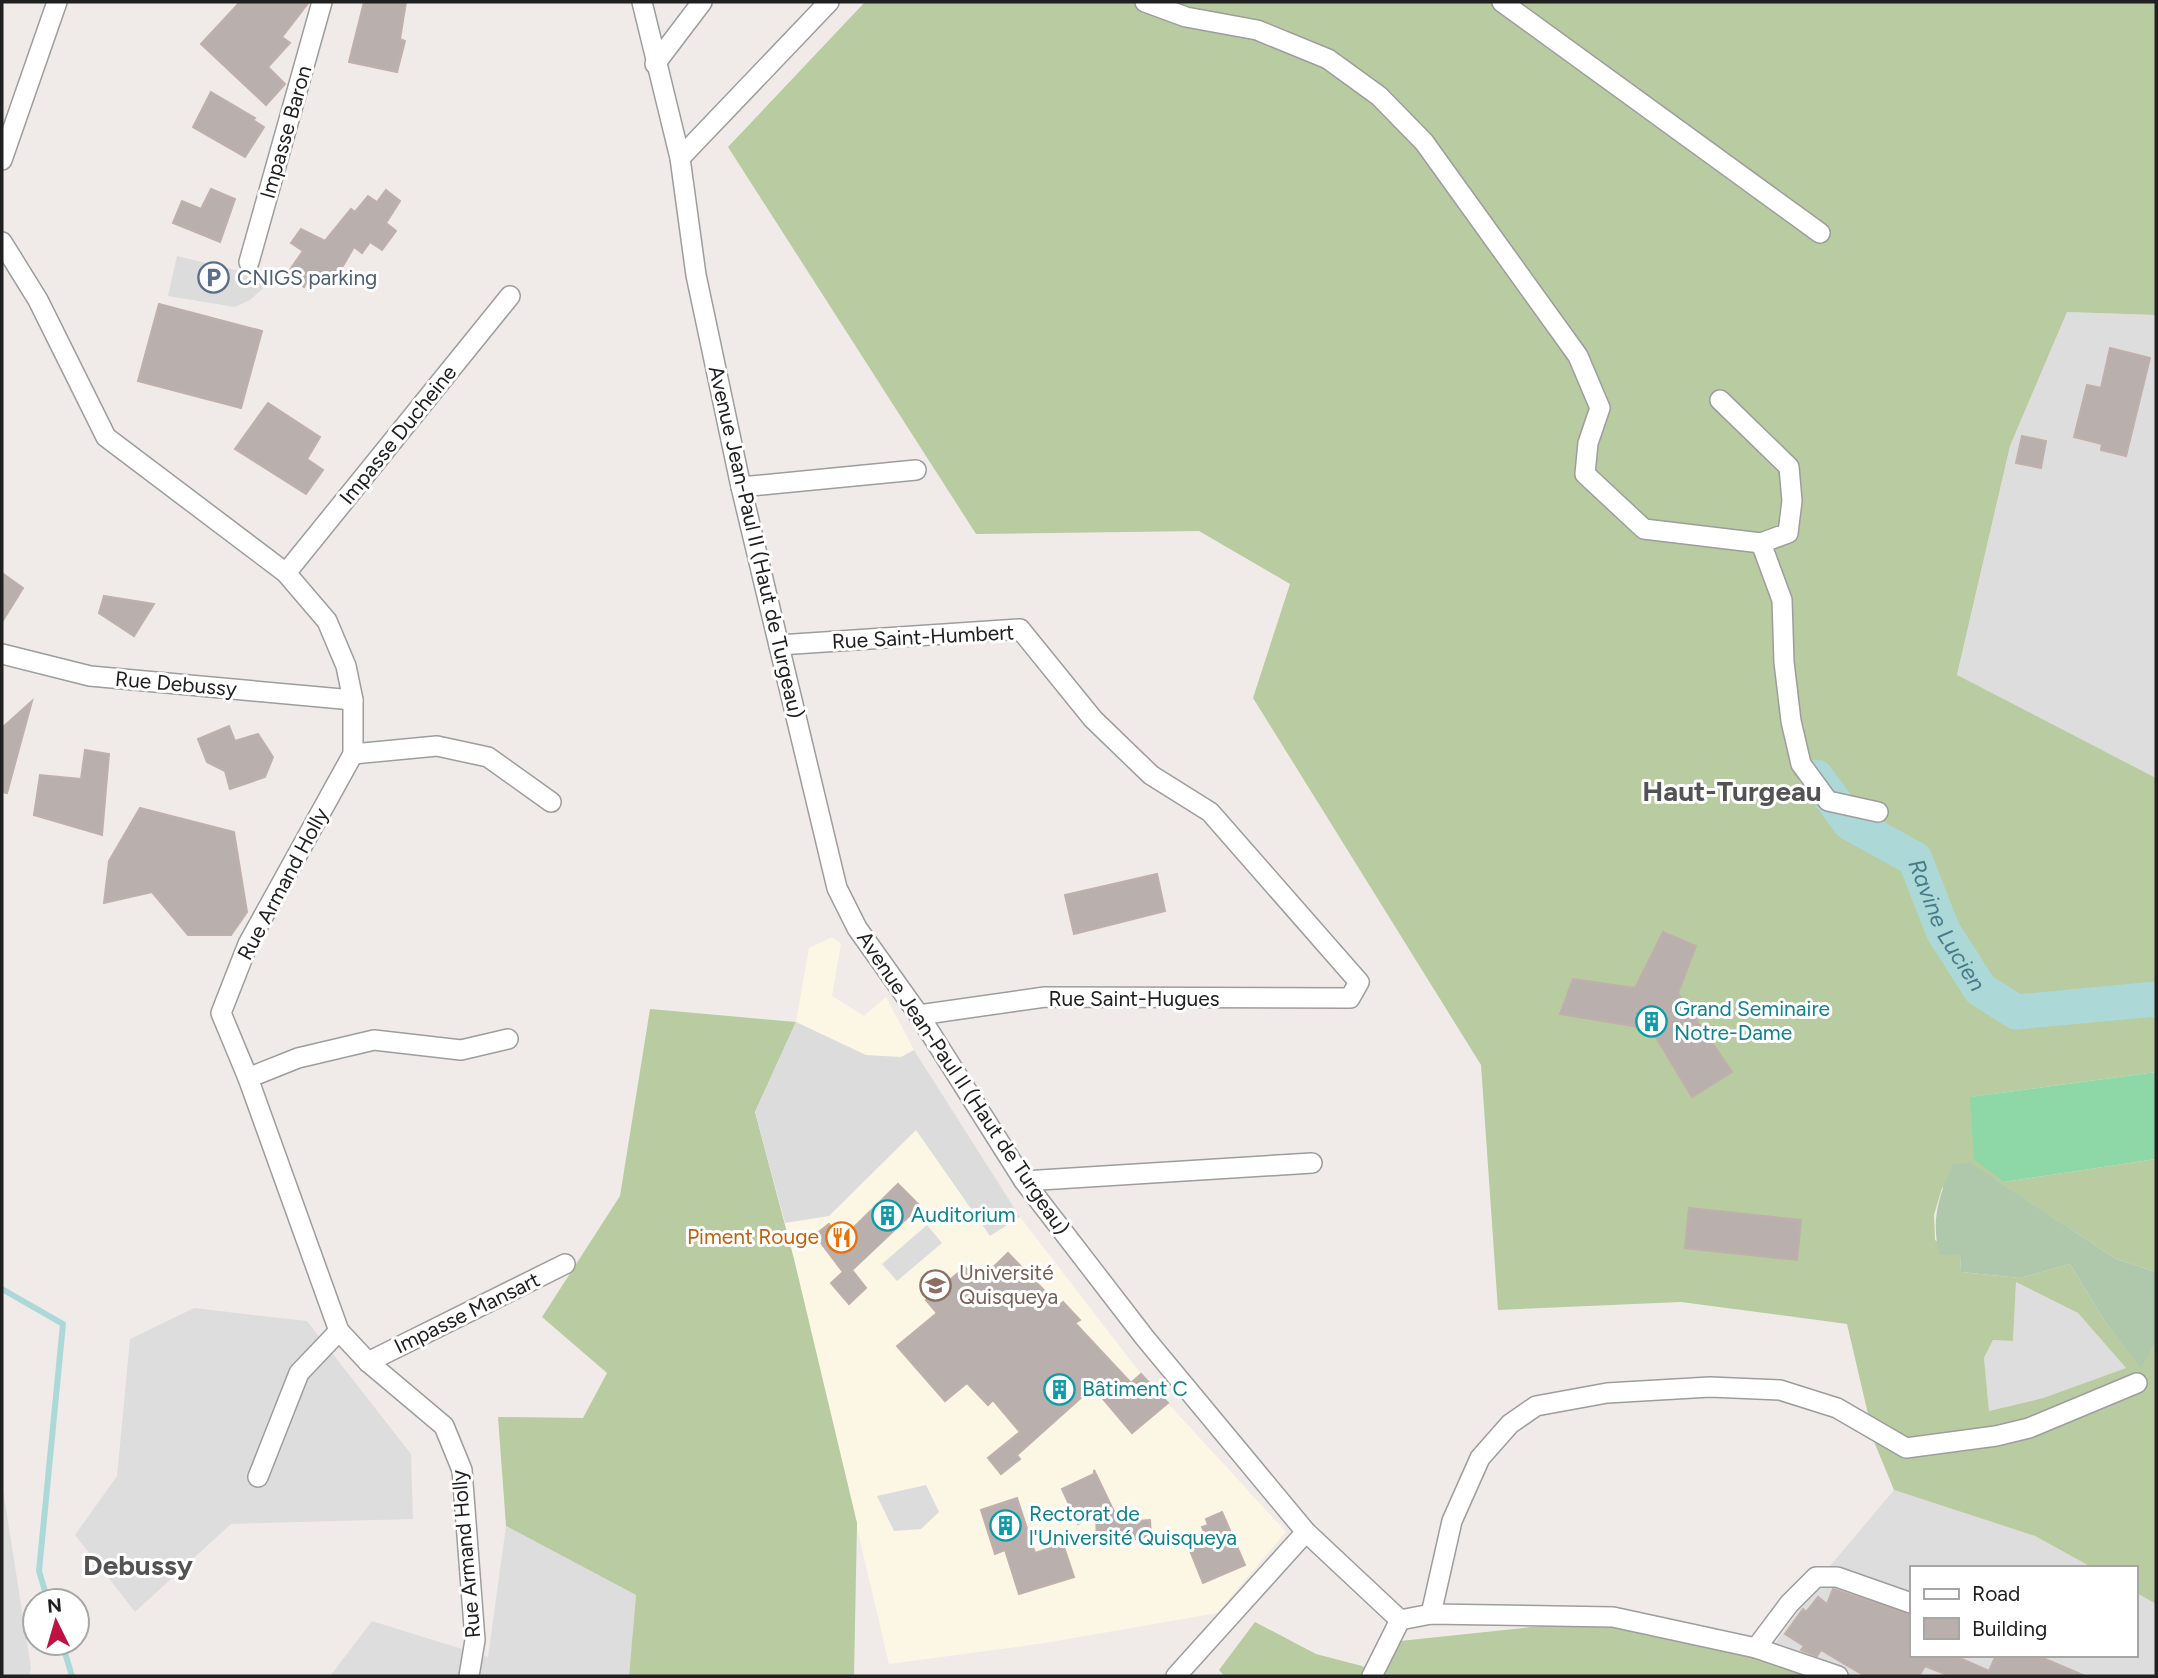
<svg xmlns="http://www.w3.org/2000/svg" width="2158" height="1678" font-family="Figtree,sans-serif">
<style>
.residential{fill:#deddde}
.education{fill:#fcf6e4}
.forest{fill:#b9cba0;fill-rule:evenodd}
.cemetery{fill:#afc7ab}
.pitch{fill:#8dd8a6}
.parking{fill:#dcdcdc}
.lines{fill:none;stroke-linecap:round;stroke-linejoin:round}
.stream{stroke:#acd9d7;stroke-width:6}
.river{stroke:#acd9d7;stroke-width:35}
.building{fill:#b9b0ae;stroke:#c0afab;stroke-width:2}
.minor-casing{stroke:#9d9d9d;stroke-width:22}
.minor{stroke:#fff;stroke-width:19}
.labels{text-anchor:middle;stroke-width:6;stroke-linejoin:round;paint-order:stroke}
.street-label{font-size:21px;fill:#202020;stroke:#fff}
.service-label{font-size:21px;fill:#4e5e75;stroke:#fff;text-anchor:start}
.culture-label{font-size:21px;fill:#0d838f;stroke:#fff;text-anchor:start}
.food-label{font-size:21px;fill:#c56008;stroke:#fff;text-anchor:end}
.education-label{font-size:21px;fill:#785e54;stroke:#fff;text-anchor:start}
.water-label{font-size:23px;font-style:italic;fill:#477b8a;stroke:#fff}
.district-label{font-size:28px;font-weight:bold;fill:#535353;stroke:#fff}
</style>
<rect width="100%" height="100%" fill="#f0ebe8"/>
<!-- residential -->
<g class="residential">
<path d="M2067 312 2156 315V778L1957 676 2010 446Z"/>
<path d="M2016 1282 2078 1313 2126 1368 2043 1398 1989 1411 1984 1358 1993 1340 2013 1341Z"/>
<path d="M194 1308 307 1321 411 1454 413 1519 231 1524 135 1612 75 1535 117 1476 130 1339Z"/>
<path d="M2 1483 31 1668 29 1676H2Z"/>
<path d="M1894 1490 2035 1536 2093 1568H1911V1655H2135V1592L2156 1604V1676H1828L1770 1651 1824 1573Z"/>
<path d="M506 1526 636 1595 629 1676H330L372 1621 488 1657Z"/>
</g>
<!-- education -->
<path class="education" d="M832 937 841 944 832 996 864 1016 886 997 914 1050 1020 1217 1141 1374 1286 1532 1217 1613 1045 1643 889 1664 794 1259 755 1112 796 1022 809 948Z"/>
<!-- forest -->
<g class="forest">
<path d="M865 2H2156V315L2067 312 2010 446 1957 675 2156 778V1072L1971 1097 2004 1182 2156 1159V1272L2116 1259 1994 1179 1942 1188 1934 1215 1935 1240 1960 1254 1961 1272 2020 1278 2070 1264 2105 1322 2141 1367 2156 1342V1604L2135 1592V1568H2093L2035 1536 1894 1490 1875 1444 1847 1324 1681 1302 1498 1310 1481 1065 1253 698 1290 584 1199 531 976 534 728 147ZM2016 1282 2078 1313 2126 1368 2043 1398 1989 1411 1984 1358 1993 1340 2013 1341Z"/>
<path d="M650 1009 796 1022 755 1112 794 1259 857 1523 854 1676H629L636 1595 506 1526 498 1417 583 1418 607 1373 542 1317 620 1196Z"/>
<path d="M1255 1622 1316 1654 1362 1666 1382 1676H1224L1219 1670Z"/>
<path d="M1579 1622 1770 1651 1828 1676H1383L1400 1641Z"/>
</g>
<!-- cemetery -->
<path class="cemetery" d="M1970 1163 2116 1259 2156 1272V1342L2141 1368 2105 1322 2070 1264 2020 1278 1961 1272 1960 1254 1940 1255C1930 1221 1939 1195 1953 1164Z"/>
<!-- pitch -->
<path class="pitch" d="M2156 1072V1159L2004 1182 1974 1159 1970 1097Z"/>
<!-- parking -->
<g class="parking">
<path d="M177 256 244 272 268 284 250 300 235 307 168 296Z"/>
<path d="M796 1022 866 1055 901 1057 914 1050 1020 1217 990 1236 916 1130 829 1216 785 1223 755 1112Z"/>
<path d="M927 1225 942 1243 897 1281 882 1264Z"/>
<path d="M926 1485 939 1512 921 1529 894 1531 877 1496Z"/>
</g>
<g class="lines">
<!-- stream -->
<g class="stream">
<path d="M2 1289 63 1324 39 1571 48 1601"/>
<path d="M62 1643 72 1676"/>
</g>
<!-- river -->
<path class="river" id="s1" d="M1816 777 1850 823 1915 859 1943 931 1980 989 2016 1012 2156 999"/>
</g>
<!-- building -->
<g class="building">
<path d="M240 2H309L282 37 290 43 268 67 285 84 266 105 201 44Z"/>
<path d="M364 2H406L400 39 405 41 397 72 349 62Z"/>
<path d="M211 92 255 118 253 120 264 127 245 157 193 127Z"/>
<path d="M211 189 235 199 220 242 173 223 182 201 201 209Z"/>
<path d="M386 190 400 201 386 223 396 231 382 250 370 242 362 253 354 247 333 283 312 272 304 287 287 274 303 251 291 243 301 229 325 241 351 209 355 212 368 196 377 202Z"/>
<path d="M159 304 262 331 241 408 138 381Z"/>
<path d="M2110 348 2150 358 2126 456 2101 450 2102 444 2074 437 2087 385 2101 388Z"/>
<path d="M268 403 320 437 307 459 323 470 306 494 235 449Z"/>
<path d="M2022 436 2046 441 2041 468 2016 463Z"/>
<path d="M2 573 23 588 2 622Z"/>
<path d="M104 596 154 604 134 636 99 613Z"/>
<path d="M32 701 7 793 2 792V728Z"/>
<path d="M229 726 235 741 258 734 273 757 265 777 230 789 225 771 207 762 198 739Z"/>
<path d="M85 750 109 754 102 835 34 815 40 775 81 779Z"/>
<path d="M140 808 234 832 247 912 231 935H188L152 892 104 903 109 861Z"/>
<path d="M1157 874 1165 911 1074 934 1065 895Z"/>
<path d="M1663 932 1696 946 1678 993 1732 1072 1692 1097 1651 1029 1560 1014 1573 979 1635 988Z"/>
<path d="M898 1184 920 1206 852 1270 866 1288 849 1304 831 1283 843 1272 815 1235 829 1224 841 1240Z"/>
<path d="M1689 1208 1801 1220 1797 1260 1685 1248Z"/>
<path d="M1008 1253 1059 1306 1063 1302 1080 1320 1075 1323 1131 1383 1141 1374 1168 1403 1132 1433 1093 1387 1017 1455 1020 1459 1001 1474 988 1458 1020 1432 993 1400 988 1405 967 1383 945 1401 897 1346 937 1313 926 1300 965 1267 978 1282Z"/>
<path d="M1094 1470 1119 1522 1150 1520 1151 1538 1097 1541 1096 1515 1078 1524 1062 1489 1094 1474Z"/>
<path d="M1017 1498 1035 1553 1063 1544 1074 1577 1019 1594 1005 1550 995 1554 981 1510Z"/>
<path d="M1222 1512 1245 1565 1203 1583 1187 1543 1206 1535 1202 1527 1208 1525 1206 1519Z"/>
<path d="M1833 1589 1911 1615V1655H1953L1989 1671 1996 1655H2036L2085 1676H1950L1925 1666 1919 1676H1865L1821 1650 1817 1656 1801 1650 1804 1646 1785 1634 1803 1609 1806 1612 1818 1597 1827 1604Z"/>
</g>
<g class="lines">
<defs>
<g id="minor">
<path d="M642 2 680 158 696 275 741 487 837 888 857 928 919 1015 1024 1181 1145 1338 1306 1532 1400 1620 1431 1614 1613 1617 1756 1648 1838 1676"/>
<path d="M1145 2 1186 17 1257 30 1328 59 1379 96 1424 142 1578 356 1600 408 1588 443 1585 474 1644 529 1761 543 1788 533 1792 501 1789 467 1720 400"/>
<path d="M1502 2 1820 233"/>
<path d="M655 64 702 2"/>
<path d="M680 158 829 2"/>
<path d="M2 160 57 2"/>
<path d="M2 242 38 300 106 437 286 573 327 621 346 666 353 700V754L248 944 221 1013 248 1078 339 1331 368 1362 444 1426 462 1470 475 1640 469 1676"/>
<path d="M249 262 322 2"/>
<path d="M741 487 916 470"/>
<path d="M1761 543 1782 600 1784 662 1791 721 1801 764 1828 801 1878 812"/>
<path d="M286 573 510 296"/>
<path d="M779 645 1020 629 1093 719 1151 775 1210 812 1359 982 1350 998 1045 997 919 1015"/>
<path d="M2 654 90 676 353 700"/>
<path d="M353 754 437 746 488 757 551 802"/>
<path d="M248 1078 298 1058 374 1040 461 1050 508 1039"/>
<path d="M1024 1181 1312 1163"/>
<path d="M368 1362 565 1264"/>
<path d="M258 1477 299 1373 339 1331"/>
<path d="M1431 1614 1452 1521 1480 1458 1510 1424 1536 1406 1607 1393 1710 1387 1780 1390 1837 1408 1906 1448 1996 1436 2029 1428 2137 1383"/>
<path d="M1756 1648 1789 1604 1816 1577H1837L1911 1603"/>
<path d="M1176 1676 1306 1532"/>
<path d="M1372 1676 1400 1620"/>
</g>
</defs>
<!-- minor casing -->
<use href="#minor" class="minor-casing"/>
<!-- minor -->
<use href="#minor" class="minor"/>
</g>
<!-- icons -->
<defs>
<symbol id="parking-ring" viewBox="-11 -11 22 22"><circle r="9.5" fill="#fff" stroke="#5c6f8a" stroke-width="1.5"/><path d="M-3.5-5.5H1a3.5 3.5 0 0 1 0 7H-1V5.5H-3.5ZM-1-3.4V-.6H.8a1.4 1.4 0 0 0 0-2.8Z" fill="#5c6f8a"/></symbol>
<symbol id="building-ring" viewBox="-11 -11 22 22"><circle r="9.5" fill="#fff" stroke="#0f9aa8" stroke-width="1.5"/><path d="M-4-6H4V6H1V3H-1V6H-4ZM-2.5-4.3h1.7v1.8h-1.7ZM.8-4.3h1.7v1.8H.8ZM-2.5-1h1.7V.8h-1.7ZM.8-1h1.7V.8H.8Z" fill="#0f9aa8"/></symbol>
<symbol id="restaurant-ring" viewBox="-11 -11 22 22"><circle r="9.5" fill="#fff" stroke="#e8710a" stroke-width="1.5"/><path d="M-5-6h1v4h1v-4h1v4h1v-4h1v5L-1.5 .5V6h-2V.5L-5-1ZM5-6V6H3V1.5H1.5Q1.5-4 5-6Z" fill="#e8710a"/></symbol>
<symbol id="university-ring" viewBox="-11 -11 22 22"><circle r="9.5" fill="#fff" stroke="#8d6e63" stroke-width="1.5"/><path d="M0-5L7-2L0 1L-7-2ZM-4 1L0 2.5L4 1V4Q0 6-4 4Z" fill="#8d6e63"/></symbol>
</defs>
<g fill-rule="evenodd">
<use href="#parking-ring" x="196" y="260" width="35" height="35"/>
<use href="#building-ring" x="1634" y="1004" width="35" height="35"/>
<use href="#building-ring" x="870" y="1198" width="35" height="35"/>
<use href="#restaurant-ring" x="824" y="1220" width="35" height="35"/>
<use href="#university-ring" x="918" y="1268" width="35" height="35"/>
<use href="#building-ring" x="1042" y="1372" width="35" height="35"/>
<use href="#building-ring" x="988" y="1508" width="35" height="35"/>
</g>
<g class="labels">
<!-- street labels -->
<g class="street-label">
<text transform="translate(286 132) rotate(-74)" y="7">Impasse Baron</text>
<text transform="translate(398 435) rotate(-51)" y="7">Impasse Ducheine</text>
<text transform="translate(756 542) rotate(77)" y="7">Avenue Jean-Paul II (Haut de Turgeau)</text>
<text transform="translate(923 637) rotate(-3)" y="7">Rue Saint-Humbert</text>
<text transform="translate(176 684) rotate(5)" y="7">Rue Debussy</text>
<text transform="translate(283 884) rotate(-62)" y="7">Rue Armand Holly</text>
<text x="1134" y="1006">Rue Saint-Hugues</text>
<text transform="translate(963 1083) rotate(56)" y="7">Avenue Jean-Paul II (Haut de Turgeau)</text>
<text transform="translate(467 1313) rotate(-26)" y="7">Impasse Mansart</text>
<text transform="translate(466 1554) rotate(-95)" y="7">Rue Armand Holly</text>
</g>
<!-- service labels -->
<g class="service-label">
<text x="237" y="285">CNIGS parking</text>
</g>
<!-- culture labels -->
<g class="culture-label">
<text x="1674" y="1016">Grand Seminaire<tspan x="1674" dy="24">Notre-Dame</tspan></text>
<text x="911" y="1222">Auditorium</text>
<text x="1082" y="1396">Bâtiment C</text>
<text x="1029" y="1521">Rectorat de<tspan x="1029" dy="24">l'Université Quisqueya</tspan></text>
</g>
<!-- food labels -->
<g class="food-label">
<text x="819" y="1244">Piment Rouge</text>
</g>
<!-- education labels -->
<g class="education-label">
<text x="959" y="1280">Université<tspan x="959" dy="24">Quisqueya</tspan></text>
</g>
<!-- water labels -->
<g class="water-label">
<text dy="8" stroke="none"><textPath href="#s1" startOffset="205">Ravine Lucien</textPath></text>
</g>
<!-- district labels -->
<g class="district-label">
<text x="1732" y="801">Haut-Turgeau</text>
<text x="138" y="1575">Debussy</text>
</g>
</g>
<!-- border -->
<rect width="2158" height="1678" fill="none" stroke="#202020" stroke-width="7"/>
<!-- legend -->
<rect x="1910" y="1566" width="228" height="91" fill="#ffffff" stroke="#a6a6a6" stroke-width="2"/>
<rect x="1924" y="1589" width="35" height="10" fill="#ffffff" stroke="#a6a6a6" stroke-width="2"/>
<text x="1972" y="1601" font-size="21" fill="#202020">Road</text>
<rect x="1924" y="1618" width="35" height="21" fill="#b9b0ae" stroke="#a6a6a6" stroke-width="2"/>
<text x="1972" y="1636" font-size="21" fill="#202020">Building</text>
<!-- north arrow -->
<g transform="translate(56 1622) rotate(355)"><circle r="33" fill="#ffffff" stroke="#a6a6a6" stroke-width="2"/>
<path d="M0-5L12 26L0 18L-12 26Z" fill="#bf1243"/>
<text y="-10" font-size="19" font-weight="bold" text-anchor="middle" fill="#202020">N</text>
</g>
</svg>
